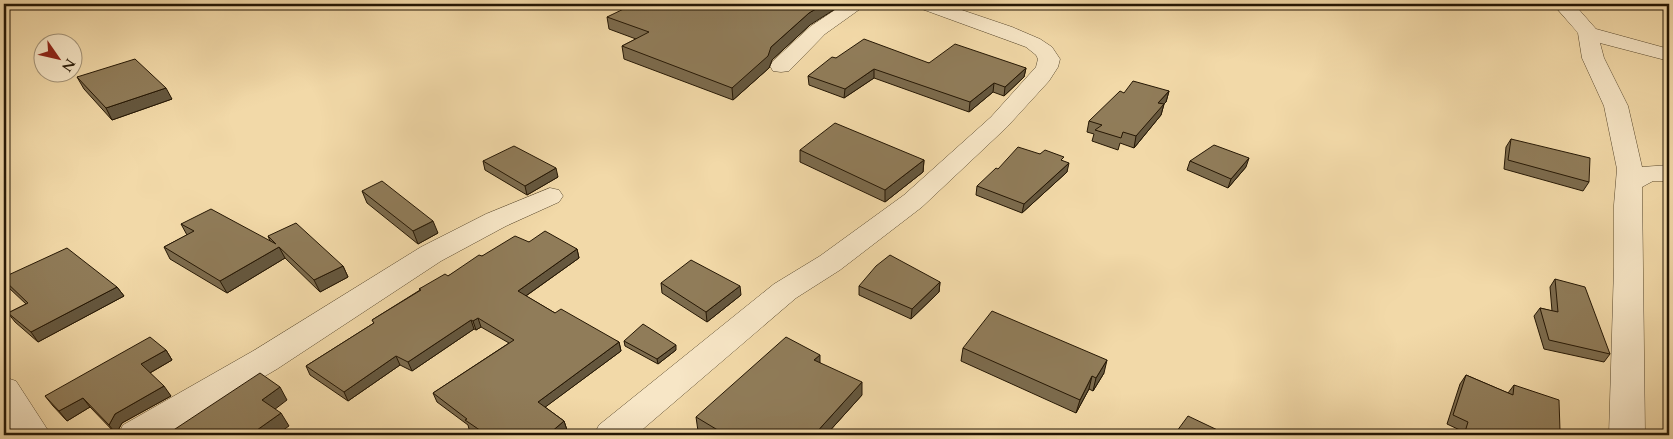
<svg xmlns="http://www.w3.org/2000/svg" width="1673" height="439" font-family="Cardo,serif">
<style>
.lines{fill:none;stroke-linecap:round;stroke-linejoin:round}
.minor-casing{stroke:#58482d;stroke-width:1}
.minor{fill:#f7e6c6;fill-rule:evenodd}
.wall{fill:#7c6b4d;stroke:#251704}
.shaded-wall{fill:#65573e;stroke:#251704}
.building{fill:#907c59;stroke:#251704}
</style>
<rect width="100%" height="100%" fill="#f2d9a8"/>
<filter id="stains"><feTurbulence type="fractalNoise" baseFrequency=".004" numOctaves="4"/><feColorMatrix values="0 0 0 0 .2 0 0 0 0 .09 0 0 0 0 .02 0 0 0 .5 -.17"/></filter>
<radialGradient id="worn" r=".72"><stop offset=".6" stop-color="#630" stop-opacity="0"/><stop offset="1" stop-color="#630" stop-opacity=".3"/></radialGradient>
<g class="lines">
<defs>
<g id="minor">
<path d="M844 4H867L825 34 789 71 781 72 773 71 770 66 773 61 811 26Z"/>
<path d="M917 4H944L1012 27 1040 39 1052 47 1060 59 1058 67 1049 81 1007 127 922 207 840 270 796 298 636 435H594L599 425 774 284 820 256 904 195 991 117 1036 67 1038 59 1036 55 1026 47 919 8Z"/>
<path d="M1553 4H1574L1596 29 1669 49V61L1600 43 1604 58 1628 106 1642 167 1669 165V181H1653L1642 187 1645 435H1609L1614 267V205L1617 169 1604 106 1582 58 1578 33Z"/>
<path d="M550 188 559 190 563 196 559 202 506 226 441 261 277 369 165 435H118L123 425 253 351 421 247 486 214Z"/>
<path d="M4 377 16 381 51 435H14L4 418Z"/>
</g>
</defs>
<!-- minor casing -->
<use href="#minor" class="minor-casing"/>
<!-- minor -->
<use href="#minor" class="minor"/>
</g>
<!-- wall -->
<g class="wall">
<path d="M607 17 810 25 772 60 769 68 733 100 624 59 622 46 636 39 609 29Z"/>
<path d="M836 58 929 63 1026 68 1024 77 1004 96 993 92 969 112 874 78 844 98 809 85 808 76Z"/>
<path d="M77 77 172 99 112 120 84 89Z"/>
<path d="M1169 91 1166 102 1164 104 1161 115 1134 148 1120 143 1118 150 1092 141 1094 134 1087 132 1089 121 1124 93Z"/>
<path d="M1511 139 1589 182 1583 191 1504 169 1506 147Z"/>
<path d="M800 150 924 160 923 172 885 202 800 162Z"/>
<path d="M1040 154 1063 161 1067 172 1022 213 976 195 977 186Z"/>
<path d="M483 161 558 177 527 195 485 170Z"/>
<path d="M1190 161 1246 167 1228 188 1187 170Z"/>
<path d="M362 191 438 233 418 244 367 203Z"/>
<path d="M181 224 270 241 268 236 343 266 348 277 320 292 285 258 227 293 170 259 164 247 187 235Z"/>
<path d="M529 242 577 249 579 258 526 296 555 313 619 342 621 351 545 407 564 421 567 430 561 435H478L469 429 468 425 437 402 433 393 509 343 481 327 476 330 474 329 412 371 400 365 348 401 310 375 306 366 374 323 372 320 420 290 419 289 448 276 482 256Z"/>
<path d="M4 277 117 287 124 296 38 342 15 322 8 313 26 304 9 288 4 281Z"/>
<path d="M1555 279 1610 354 1604 362 1544 349 1534 316 1540 308 1552 311 1550 287Z"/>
<path d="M940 282 939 292 911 319 859 295V286Z"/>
<path d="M661 283 741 295 707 322 662 293Z"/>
<path d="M624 341 676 350 658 364 625 346Z"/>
<path d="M963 348 1104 373 1093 391 1089 389 1076 413 961 361Z"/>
<path d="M166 350 172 360 150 373 171 396 122 423 116 434 90 407 67 421 53 406 45 396Z"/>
<path d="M820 363 862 395 826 435H706L698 431 696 417Z"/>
<path d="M1466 375 1508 393 1514 385 1560 431 1569 435H1461L1462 431 1447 424 1460 384Z"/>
</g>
<!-- shaded-wall -->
<g class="shaded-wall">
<path d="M824 4H843L810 25 772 60 769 68 733 100 732 88 771 47 809 13Z"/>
<path d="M1026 68 1024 77 1004 96 1005 87Z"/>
<path d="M874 69V78L844 98 845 89Z"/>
<path d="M994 83 993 92 969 112 970 102Z"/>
<path d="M166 88 172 99 112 120 106 108Z"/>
<path d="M1169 91 1166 102 1164 104 1161 115 1134 148 1136 136 1158 103Z"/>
<path d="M1249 158 1246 167 1228 188 1231 179Z"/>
<path d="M924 160 923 172 885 202V190Z"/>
<path d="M1069 163 1067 172 1022 213 1024 204Z"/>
<path d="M556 168 558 177 527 195 525 186Z"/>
<path d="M433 221 438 233 418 244 413 231Z"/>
<path d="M279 247 285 258 227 293 220 281Z"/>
<path d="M577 249 579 258 520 300 518 291Z"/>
<path d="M343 266 348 277 320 292 314 280Z"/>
<path d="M940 282 939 292 911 319 912 309Z"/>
<path d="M740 286 741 295 707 322 706 312Z"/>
<path d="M117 287 124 296 38 342 31 332Z"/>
<path d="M478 318 481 327 476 330 473 321Z"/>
<path d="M471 320 474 329 412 371 408 362Z"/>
<path d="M619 342 621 351 540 411 538 402Z"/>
<path d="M676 345V350L658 364 657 359Z"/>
<path d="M166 350 172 360 148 374 141 364Z"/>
<path d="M820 355V368L814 360Z"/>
<path d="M396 356 400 365 348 401 344 392Z"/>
<path d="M1107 360 1104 373 1093 391 1096 378Z"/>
<path d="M1092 376 1089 389 1076 413 1080 400Z"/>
<path d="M862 382V395L826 435H814Z"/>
<path d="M164 386 171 396 122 423 116 434 109 425 115 414Z"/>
<path d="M280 387 287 400 270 413 262 400Z"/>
<path d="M83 398 90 407 67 421 59 411Z"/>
<path d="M281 413 289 426 276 435H250Z"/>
<path d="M564 421 567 430 561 435H551L550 433Z"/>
</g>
<!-- building -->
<g class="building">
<path d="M634 4H741L746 5 748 4H824L809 13 771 47 768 56 732 88 622 46 649 32 607 17Z"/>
<path d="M864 39 929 63 955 44 1026 68 1005 87 994 83 970 102 874 69 845 89 808 76 832 57 836 58Z"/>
<path d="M135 59 166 88 106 108 77 77Z"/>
<path d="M1133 81 1169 91 1158 103 1164 104 1136 136 1123 132 1121 138 1095 130 1102 125 1089 121 1120 91 1124 93Z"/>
<path d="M835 123 924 160 885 190 800 150Z"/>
<path d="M1511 139 1590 158 1589 182 1508 160Z"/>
<path d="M1214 145 1249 158 1231 179 1190 161Z"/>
<path d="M514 146 556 168 525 186 483 161Z"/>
<path d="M1018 147 1040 154 1045 150 1064 157 1061 160 1069 163 1024 204 977 186 996 168 998 169Z"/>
<path d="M382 181 433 221 413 231 362 191Z"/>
<path d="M211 209 276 244 268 236 296 223 343 266 314 280 279 247 220 281 164 247 194 231 181 224Z"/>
<path d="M545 231 577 249 518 291 555 313 561 309 619 342 538 402 564 421 550 433 554 435H487L465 420 467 419 433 393 514 340 478 318 473 321 471 320 408 362 396 356 344 392 306 366 374 323 372 320 421 290 419 289 445 274 448 276 479 255 482 256 515 236 529 242Z"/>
<path d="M67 248 117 287 31 332 8 313 28 303 4 280V277Z"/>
<path d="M890 255 940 282 912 309 859 286 876 266Z"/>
<path d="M691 260 740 286 706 312 661 283Z"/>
<path d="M1555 279 1585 287 1610 354 1549 340 1540 308 1558 312Z"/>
<path d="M992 311 1107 360 1096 378 1092 376 1080 400 963 348Z"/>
<path d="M643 324 676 345 657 359 624 341Z"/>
<path d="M150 337 166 350 141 364 164 386 115 414 109 425 83 398 59 411 45 396Z"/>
<path d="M786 337 820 355 814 360 862 382 814 435H726L696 417Z"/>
<path d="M260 373 280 387 262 400 281 413 250 435H166Z"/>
<path d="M1466 375 1513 395 1514 385 1559 400 1560 431 1569 435H1464L1468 422 1453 415Z"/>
<path d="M1188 416 1228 435H1174Z"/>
</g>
<!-- margin -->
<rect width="1673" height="439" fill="none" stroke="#f2d9a8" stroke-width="20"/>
<rect x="5" y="5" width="1663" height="429" fill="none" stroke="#251704" stroke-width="2.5"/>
<rect x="10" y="10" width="1653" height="419" fill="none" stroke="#251704"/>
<!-- north arrow -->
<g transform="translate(58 58) rotate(124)"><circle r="24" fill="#f7e6c6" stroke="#a39378"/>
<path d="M0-4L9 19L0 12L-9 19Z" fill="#8f2418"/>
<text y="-8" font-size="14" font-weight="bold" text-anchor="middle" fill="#251704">N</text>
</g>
<rect width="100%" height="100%" filter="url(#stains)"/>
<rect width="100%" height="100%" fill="url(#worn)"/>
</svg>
